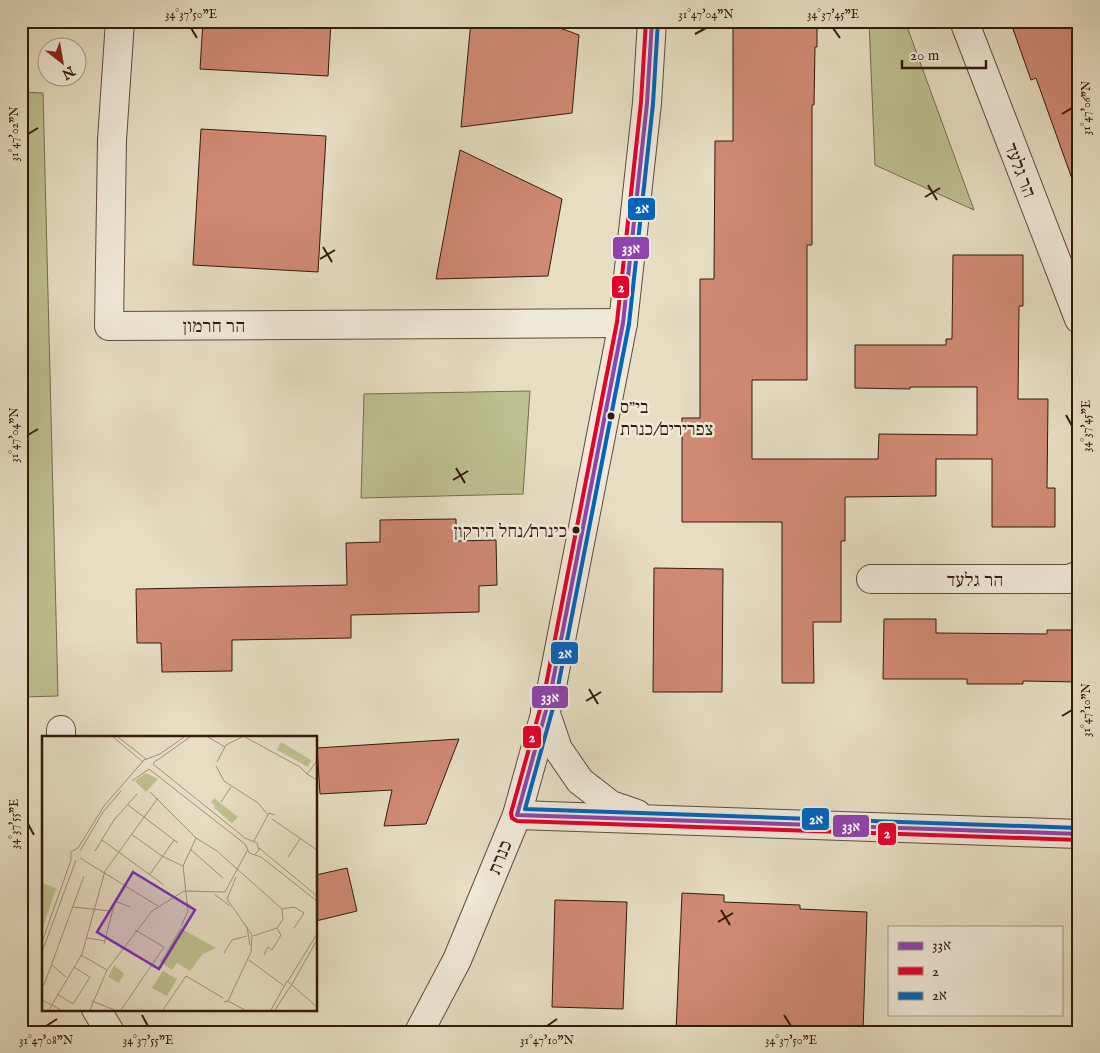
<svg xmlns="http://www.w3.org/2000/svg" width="1100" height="1053" font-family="'IM FELL English','Frank Ruhl Libre',serif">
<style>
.green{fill:#bcbf8f;stroke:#786c4e}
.building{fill:#cf8a74;stroke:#35190e}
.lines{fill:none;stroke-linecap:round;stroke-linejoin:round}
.minor-casing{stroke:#614a3b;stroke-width:30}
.minor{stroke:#efe9d8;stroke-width:28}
.bus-1-casing{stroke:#efe9d8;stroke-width:8}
.bus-2-casing{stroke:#efe9d8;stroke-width:8}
.bus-3-casing{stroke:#efe9d8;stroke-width:8}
.bus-1{stroke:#8e44ad;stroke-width:4}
.bus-2{stroke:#e4002b;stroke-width:4}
.bus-3{stroke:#0065bd;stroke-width:4}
.ticks{fill:none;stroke:#35190e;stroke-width:2}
.bus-dot{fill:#35190e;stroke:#efe9d8;stroke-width:2}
.labels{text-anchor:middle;stroke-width:5;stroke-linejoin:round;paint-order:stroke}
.bus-label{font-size:18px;fill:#35190e;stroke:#efe9d8;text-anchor:start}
.street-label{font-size:19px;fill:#35190e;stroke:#efe9d8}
.inset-road{fill:none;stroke:#9f8f7b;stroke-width:1}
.view{fill:#7b2cbf;fill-opacity:0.15;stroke:#7b2cbf;stroke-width:2.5}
.inset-edge{fill:none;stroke:#35190e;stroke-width:2.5}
.line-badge{stroke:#efe9d8;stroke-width:2}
.badge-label{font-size:14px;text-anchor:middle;font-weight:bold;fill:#fff}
.neatline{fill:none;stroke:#35190e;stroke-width:2}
.ticks-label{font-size:12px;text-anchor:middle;fill:#35190e}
</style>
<rect width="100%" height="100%" fill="#e6ddc3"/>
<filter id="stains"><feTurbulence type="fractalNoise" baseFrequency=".004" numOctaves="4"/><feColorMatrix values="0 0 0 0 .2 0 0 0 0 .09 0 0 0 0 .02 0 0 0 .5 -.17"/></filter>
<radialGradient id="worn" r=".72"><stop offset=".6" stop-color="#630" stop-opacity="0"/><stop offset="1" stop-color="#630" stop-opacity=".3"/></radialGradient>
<!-- green -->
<g class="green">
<path d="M869 21H905L974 210 875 165Z"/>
<path d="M21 92 43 93 58 696 21 697Z"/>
<path d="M530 391 523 494 361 498 364 394Z"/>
</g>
<!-- building -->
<g class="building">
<path d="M203 21H331L328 76 200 69Z"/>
<path d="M471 21H541L579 35 572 113 461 127Z"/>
<path d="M733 21H817V47H815L814 105H812V245H807V380H752V459H878L879 434 977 435V387H910V389L855 388V345H946V339H952L953 255H1023V306H1019L1018 399H1048L1047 488H1055V527H992V459H936V496L845 497V541H841V622H813L814 683H782V522H682V418H700V279H714L715 141H733Z"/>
<path d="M1033 21H1079V189L1076 190 1036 78 1031 80 1013 29Z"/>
<path d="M201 129 326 136 318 272 193 265Z"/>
<path d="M460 150 562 199 548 276 436 279Z"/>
<path d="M456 519V541L496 540 497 585 479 586V612L351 615V638L232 640V671L162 672 161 643H137L136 589 347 585 346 543 380 542V520Z"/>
<path d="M654 568 723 569 722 692H653Z"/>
<path d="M884 619H936V633L1047 634V630H1079V682L1023 681V684H967V679H883Z"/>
<path d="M459 739 426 824 384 826 392 790 320 794 317 748Z"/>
<path d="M347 868 357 911 316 921V875Z"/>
<path d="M682 893 724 895V902L800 905V909L867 912 863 1032H676Z"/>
<path d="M555 900 627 902 623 1009 552 1007Z"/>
</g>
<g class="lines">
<defs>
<g id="minor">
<path d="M120 21 112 140 109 326 623 323"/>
<path d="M964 21 1079 319"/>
<path d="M871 579H1069L1079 575"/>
<path d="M545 711 558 749 580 781 611 805 637 814"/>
<path d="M61 737V730"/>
<path d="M517 815 1079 834"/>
<path d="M96 1009 110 1032"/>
<path d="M419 1032 457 960 517 815 550 696 623 323 647 103 652 21"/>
</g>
</defs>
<!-- minor casing -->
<use href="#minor" class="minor-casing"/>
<!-- minor -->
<use href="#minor" class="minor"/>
<defs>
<path id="bus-1" d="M652 21 647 103 623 323 550 696 517 815 1079 834"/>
<path id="bus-2" d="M646 21 641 102 617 322 544 695 511 813 512 818 517 821 1079 840"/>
<path id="bus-3" d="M658 21 653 104 629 324 556 697 525 809 1079 828"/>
</defs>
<!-- bus-1 casing -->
<use href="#bus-1" class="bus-1-casing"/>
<!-- bus-2 casing -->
<use href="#bus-2" class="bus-2-casing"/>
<!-- bus-3 casing -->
<use href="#bus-3" class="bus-3-casing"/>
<!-- bus-1 -->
<use href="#bus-1" class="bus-1"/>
<!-- bus-2 -->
<use href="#bus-2" class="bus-2"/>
<!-- bus-3 -->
<use href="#bus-3" class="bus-3"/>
</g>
<!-- ticks -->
<path class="ticks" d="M191 28 197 38M833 28 840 38M695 34 706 28M1062 114 1072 108M28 134 38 128M928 185 937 200M925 197 940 188M323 247 332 262M320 259 335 250M1066 415 1072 426M28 435 38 429M456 468 465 483M453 480 468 471M589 689 598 704M586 701 601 692M1062 716 1072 710M28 824 34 835M721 910 730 925M718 922 733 913M142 1015 148 1026M784 1015 791 1026M46 1026 57 1019M547 1026 557 1019"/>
<!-- markers -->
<g class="bus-dot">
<circle cx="611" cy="416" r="4.5"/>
<circle cx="576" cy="530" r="4.5"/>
</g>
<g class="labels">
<!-- bus labels -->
<g class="bus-label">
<text x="620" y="413">בי״ס<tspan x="620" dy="22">צפרירים/כנרת</tspan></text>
<text x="567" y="537" text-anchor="end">כינרת/נחל הירקון</text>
</g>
<!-- street labels -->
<g class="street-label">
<text transform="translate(1021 170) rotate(69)" y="7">הר גלעד</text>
<text x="214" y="332">הר חרמון</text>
<text x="975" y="586">הר גלעד</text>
<text transform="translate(499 857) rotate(-68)" y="7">כנרת</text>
</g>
</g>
<!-- overview -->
<g transform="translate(42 736)">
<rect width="275" height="275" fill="#e6ddc3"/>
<path d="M239 6 269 24 266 31 235 14ZM104 37 116 43 104 56 93 45ZM172 62 196 81 190 87 172 72 173 70 169 66ZM0 147 14 152 0 195ZM138 192 174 212 161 218 148 235 135 227 130 234 118 226ZM72 229 82 238 77 247 66 241ZM121 235 135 243 125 260 110 252Z" fill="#bcbf8f"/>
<path class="inset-road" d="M71 1 101 26M76 1 104 23M166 1 183 11M203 1 258 31 265 38M275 25 265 38 275 44M175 26 184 9 200 1M111 27 148 1M111 28 203 102 215 107 217 114 213 118M174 30 182 45 216 67 226 79M107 33 203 108 207 117 219 121 275 165M90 45 107 33M108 56 154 102 175 115 240 173 252 171 262 177 252 192M179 66 189 51M86 69 136 107M230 83 275 114M89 98 120 120 141 130M60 104 122 149M212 105 227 77 233 79M217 112 275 160M148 113 181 142M38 115 61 76 79 55M53 115 72 84 95 58M246 121 258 103M38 122 116 170M108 138 132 104M172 158 188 170M31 171 68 175M139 190 146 175 141 130 154 102M205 191 208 209M211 200 235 192 241 183 240 173M45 202 63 205M0 206 29 124V116L36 112 62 70 102 24 118 18 142 1M62 208 73 165 88 171M0 216 34 124M182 217 190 204 205 200M39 219 65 234M222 219 226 211 230 214 239 199 235 192M207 224 241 249M10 229 24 241M246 245 275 198M250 248 275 204M2 249 42 140M250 249 275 271M15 258 31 268 48 241 32 231M0 264 19 274M50 265 73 274M186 265 203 274M182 266 186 265 209 216 210 199 185 163 194 141M7 274 40 218 63 135 116 62M48 274 65 234 110 175 142 155 183 156 205 115M79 274 122 211 93 194M121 274 144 240 181 262M229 274 245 245 250 249 246 254M233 274 246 254"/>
<path class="view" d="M91 136 153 174 117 233 55 196Z"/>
<rect width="275" height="275" class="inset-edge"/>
</g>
<g class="line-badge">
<rect x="627" y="197" width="29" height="24" rx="5" fill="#0065bd"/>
<rect x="612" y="236" width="38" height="24" rx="5" fill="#8e44ad"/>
<rect x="611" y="275" width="19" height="24" rx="5" fill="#e4002b"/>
<rect x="550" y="641" width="29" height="24" rx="5" fill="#0065bd"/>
<rect x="531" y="685" width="38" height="24" rx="5" fill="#8e44ad"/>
<rect x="522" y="725" width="20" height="24" rx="5" fill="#e4002b"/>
<rect x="801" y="807" width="29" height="24" rx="5" fill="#0065bd"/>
<rect x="832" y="814" width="38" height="24" rx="5" fill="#8e44ad"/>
<rect x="877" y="822" width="20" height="24" rx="5" fill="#e4002b"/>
</g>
<g class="badge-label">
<text x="642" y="213">2א</text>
<text x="631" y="253">33א</text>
<text x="621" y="292">2</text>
<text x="565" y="658">2א</text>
<text x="550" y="702">33א</text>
<text x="532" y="742">2</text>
<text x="816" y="824">2א</text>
<text x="851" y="831">33א</text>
<text x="887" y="838">2</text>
</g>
<!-- margin -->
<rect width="1100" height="1053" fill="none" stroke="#e6ddc3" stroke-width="55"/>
<!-- legend -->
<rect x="888" y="926" width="175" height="90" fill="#efe9d8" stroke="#a59687"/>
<rect x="898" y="942" width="25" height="8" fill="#8e44ad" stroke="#a59687"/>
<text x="932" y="950" font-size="15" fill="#35190e">33א</text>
<rect x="898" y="967" width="25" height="8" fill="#e4002b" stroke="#a59687"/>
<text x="932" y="976" font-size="15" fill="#35190e">2</text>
<rect x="898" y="992" width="25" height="8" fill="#0065bd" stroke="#a59687"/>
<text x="932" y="1000" font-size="15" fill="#35190e">2א</text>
<!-- north arrow -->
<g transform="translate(62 62) rotate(149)"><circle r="24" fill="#efe9d8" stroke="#a59687"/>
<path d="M0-4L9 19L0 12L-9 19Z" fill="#8f2418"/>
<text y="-8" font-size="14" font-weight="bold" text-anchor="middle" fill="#35190e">N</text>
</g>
<!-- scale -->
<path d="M902 60v8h84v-8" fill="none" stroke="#35190e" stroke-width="2.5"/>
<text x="910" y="60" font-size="15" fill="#35190e" stroke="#efe9d8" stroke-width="4" paint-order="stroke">20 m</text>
<rect x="28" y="28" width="1044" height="998" class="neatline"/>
<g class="ticks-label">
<text x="191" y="18">34°37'50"E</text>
<text x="706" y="18">31°47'04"N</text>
<text x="833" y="18">34°37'45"E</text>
<text transform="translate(1086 108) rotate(-90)" y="4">31°47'06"N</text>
<text transform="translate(14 134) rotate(-90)" y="4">31°47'02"N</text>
<text transform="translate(1086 426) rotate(-90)" y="4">34°37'45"E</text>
<text transform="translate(14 435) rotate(-90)" y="4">31°47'04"N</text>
<text transform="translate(1086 710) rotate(-90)" y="4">31°47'10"N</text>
<text transform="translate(14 824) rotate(-90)" y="4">34°37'55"E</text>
<text x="46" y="1044">31°47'08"N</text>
<text x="148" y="1044">34°37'55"E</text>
<text x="547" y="1044">31°47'10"N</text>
<text x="791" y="1044">34°37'50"E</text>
</g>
<rect width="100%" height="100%" filter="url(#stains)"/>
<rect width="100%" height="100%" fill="url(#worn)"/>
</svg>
